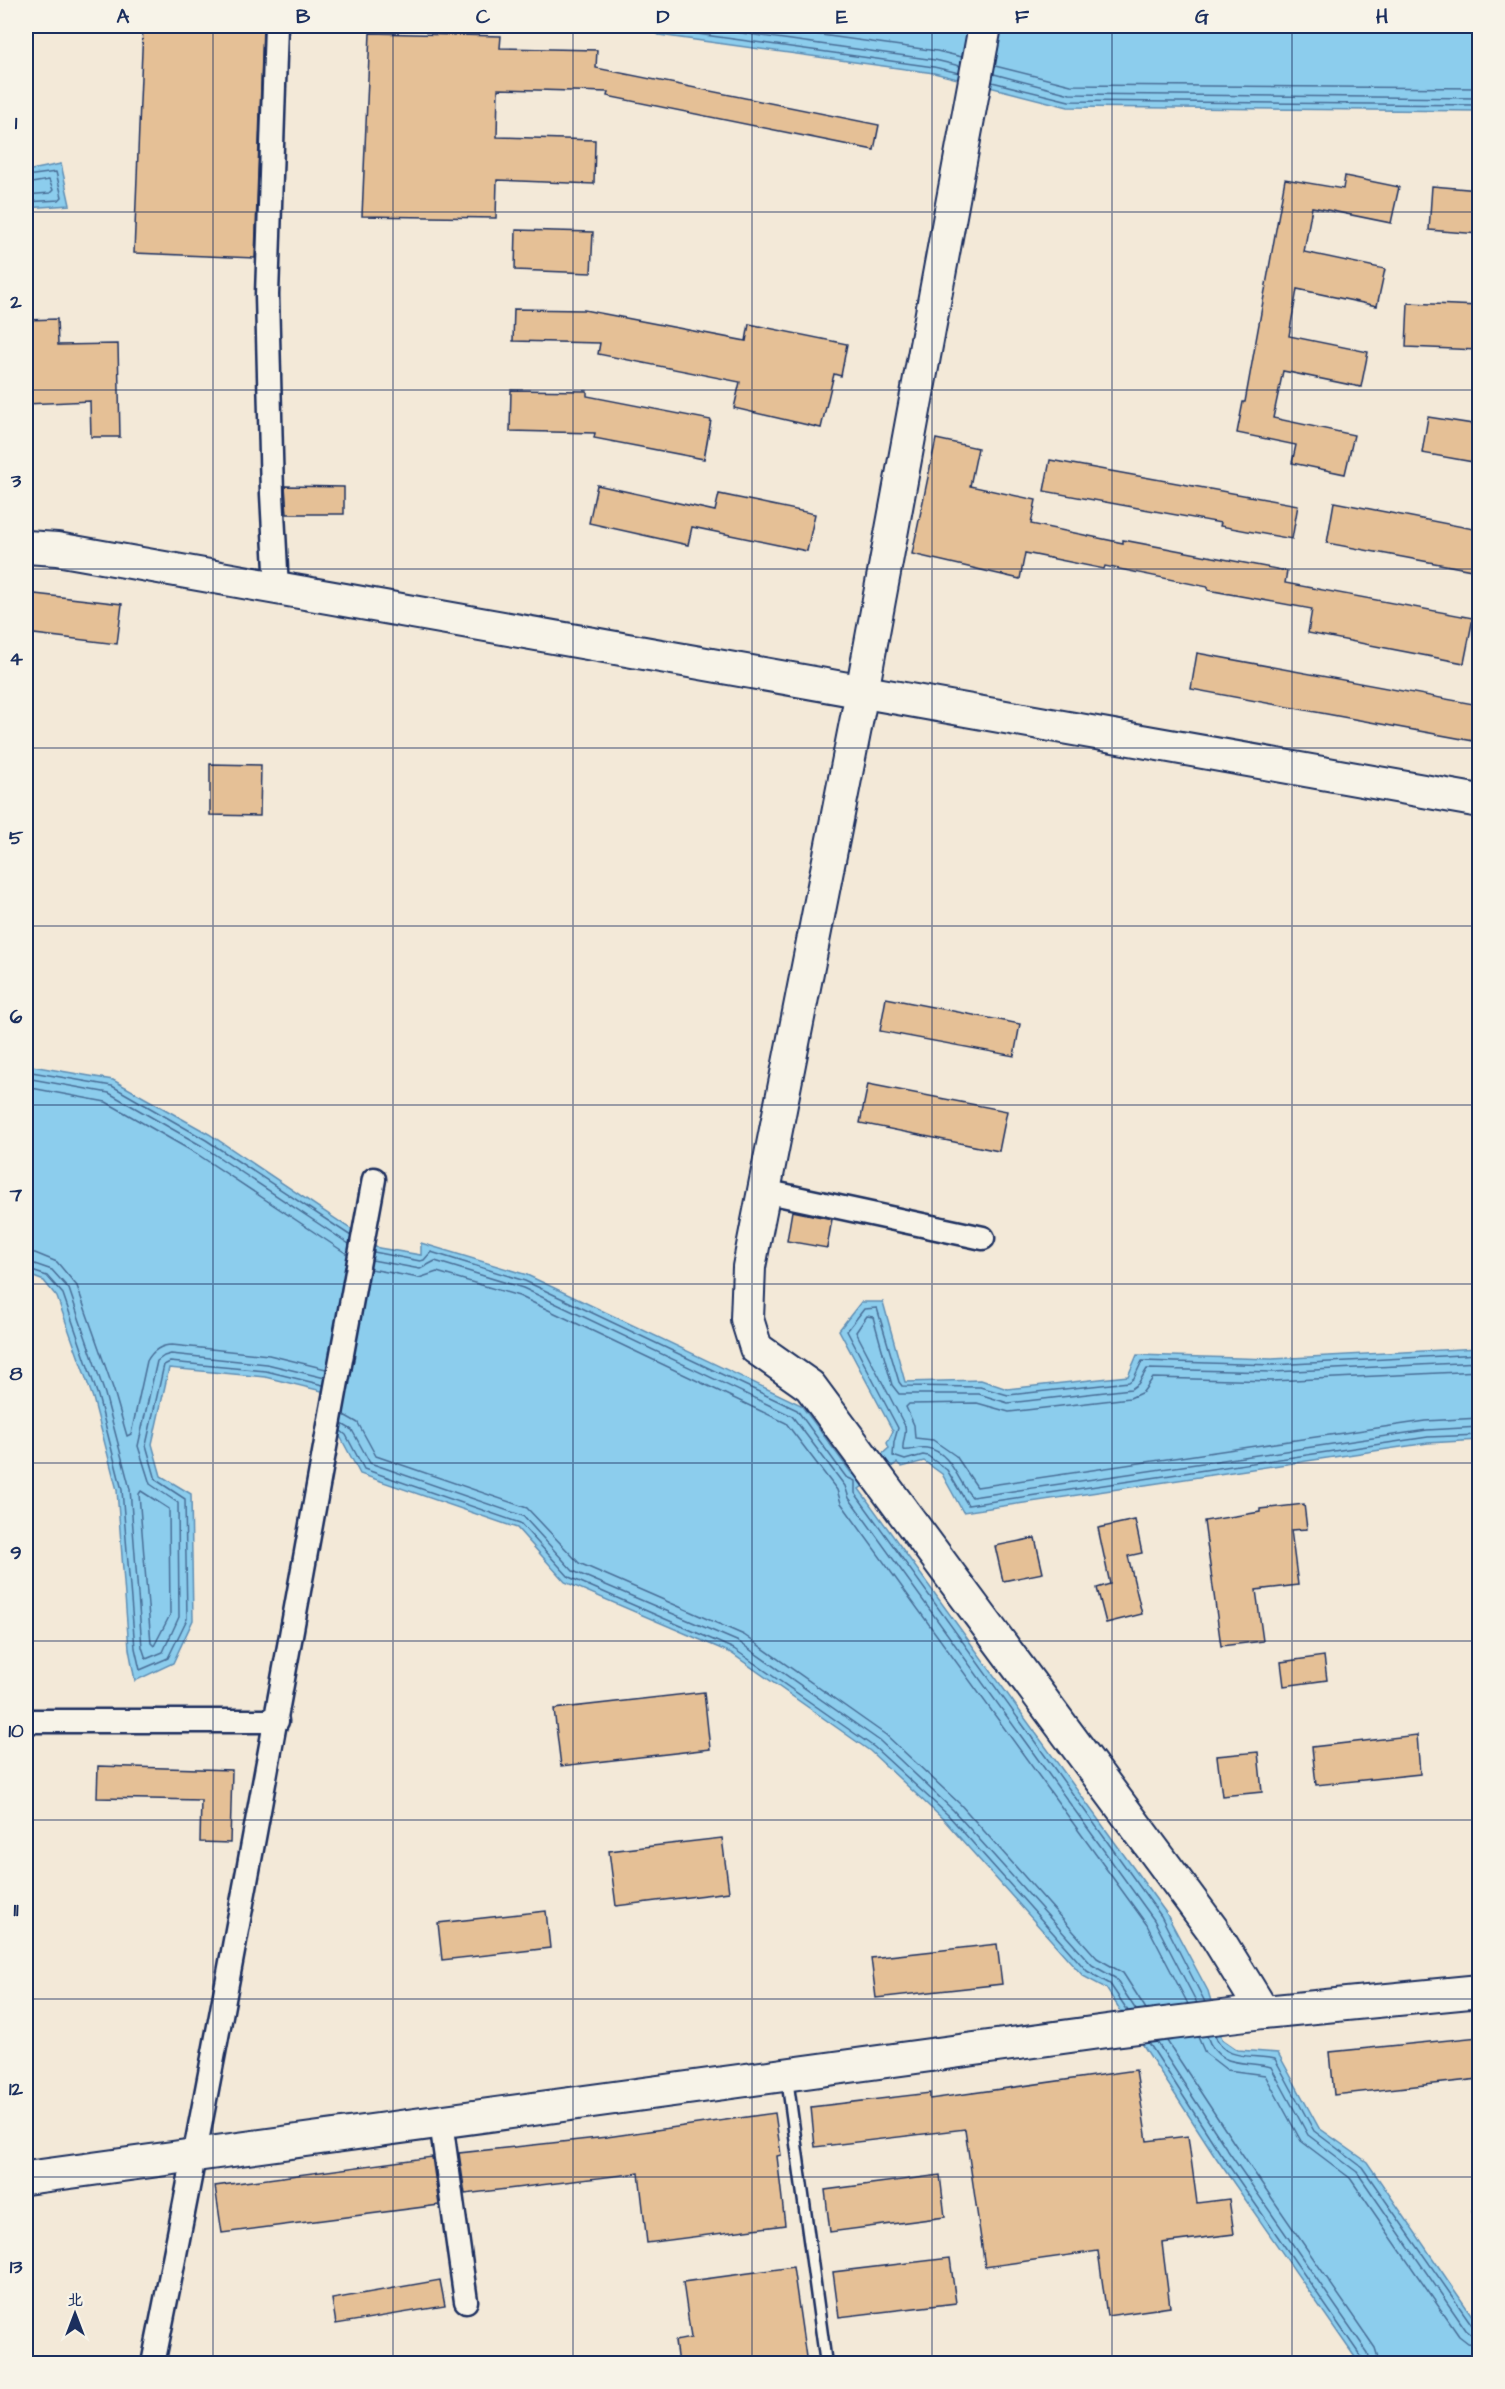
<svg xmlns="http://www.w3.org/2000/svg" width="1505" height="2389" font-family="'Architects Daughter','LXGW WenKai TC',sans-serif">
<style>
.water{fill:#8ccded;stroke:#5f8eb4;stroke-width:1.5}
.lines{fill:none;stroke-linecap:round;stroke-linejoin:round}
.shore{stroke:#486e97;stroke-width:1.5}
.building{fill:#e5c096;stroke:#1b2f5e;stroke-width:1.5}
.lane-casing{stroke:#1b2f5e;stroke-width:15}
.street-casing{stroke:#1b2f5e;stroke-width:27}
.secondary-casing{stroke:#1b2f5e;stroke-width:36}
.lane{stroke:#f7f3e8;stroke-width:10}
.street{stroke:#f7f3e8;stroke-width:22}
.secondary{stroke:#f7f3e8;stroke-width:32}
.grid{fill:none;stroke:#1b2f5e;stroke-width:1.5;stroke-opacity:0.55}
.neatline{fill:none;stroke:#1b2f5e;stroke-width:2}
.grid-label{font-size:20px;text-anchor:middle;font-weight:bold;fill:#1b2f5e}
</style>
<rect width="100%" height="100%" fill="#f3e9d8"/>
<filter id="ink" filterUnits="userSpaceOnUse"><feTurbulence type="fractalNoise" baseFrequency=".0167" numOctaves="2"/><feDisplacementMap in="SourceGraphic" scale="12" xChannelSelector="R" yChannelSelector="G"/><feConvolveMatrix kernelMatrix="1 2 1 2 8 2 1 2 1" color-interpolation-filters="sRGB"/></filter>
<g filter="url(#ink)">
<!-- water -->
<g class="water">
<path d="M644 26H1479V111L1068 107 934 73 659 35Z"/>
<path d="M61 164 70 205 26 208V171Z"/>
<path d="M26 1065 113 1080 209 1134 379 1248 421 1255V1243L527 1275 801 1405 852 1474 860 1473 889 1448 887 1443 893 1431 839 1330 861 1302H883L905 1382 981 1380 1007 1389 1128 1376 1137 1355 1272 1359 1479 1348V1440L1428 1443 963 1512 942 1474 924 1461 902 1467 897 1463 859 1489 1166 1913 1208 1991 1222 2039 1238 2050 1278 2053 1319 2128 1367 2162 1479 2326V2363H1359L1215 2156 1106 1988 1083 1976 944 1820 870 1751 731 1653 565 1582 517 1528 360 1474 341 1438 319 1430 322 1391 265 1377 169 1368 152 1444 161 1476 191 1494 193 1620 173 1663 135 1681 129 1649 117 1490 93 1398 57 1297 44 1281 26 1274Z"/>
</g>
<g class="lines">
<!-- shore -->
<g class="shore">
<path d="M655 26 661 29 934 67 959 73"/>
<path d="M691 26 935 60 960 66"/>
<path d="M756 26 937 51 962 57"/>
<path d="M995 66 1071 85 1480 88"/>
<path d="M994 74 1070 94 1480 98"/>
<path d="M992 82 1069 101 1480 105"/>
<path d="M26 176 56 172 62 197 59 200 26 202"/>
<path d="M26 184 49 180 53 190 50 193 26 195"/>
<path d="M26 1071 112 1086 206 1140 351 1236"/>
<path d="M26 1078 109 1093 202 1146 349 1244"/>
<path d="M26 1087 106 1102 197 1154 347 1254"/>
<path d="M26 1252 35 1253 57 1262 77 1286 114 1391 127 1436 131 1434 147 1361C153 1350 161 1345 172 1345L269 1355 326 1369"/>
<path d="M374 1252 420 1261 424 1260 431 1252 525 1281 797 1410 846 1477 855 1481V1493L1161 1916 1205 2002"/>
<path d="M372 1260 420 1269 435 1261 523 1288 792 1416 845 1486 849 1498 1154 1920 1197 2003"/>
<path d="M26 1261 52 1270 69 1289 105 1394 130 1489 142 1647 146 1659 163 1652 179 1617 178 1503 150 1484 138 1446 157 1361 164 1356 171 1354 267 1364 325 1378"/>
<path d="M26 1269 47 1276 63 1294 98 1396 122 1490 135 1648 140 1670 168 1658 187 1619 185 1499 156 1480 146 1445 164 1365 170 1362 266 1371 323 1385"/>
<path d="M371 1269 419 1278 437 1272 519 1296 786 1423 837 1490 841 1503 1147 1925 1188 2004"/>
<path d="M1480 1354 1273 1365 1142 1361 1134 1378 1129 1382 1008 1395 980 1387 902 1386 899 1382 877 1308 864 1309 847 1331 898 1428 894 1442 893 1456 905 1460 923 1455 928 1456 947 1470 968 1505 1428 1437 1480 1435"/>
<path d="M1480 1362 1273 1372 1147 1369 1138 1384 1131 1389 1008 1403 979 1394H899L892 1385 873 1317 867 1316 856 1332 905 1426C907 1435 902 1441 903 1450 911 1452 918 1446 927 1448 952 1452 958 1483 972 1497L1427 1430 1480 1427"/>
<path d="M1480 1371 1273 1381 1153 1378 1143 1392 1130 1398 1009 1412 977 1403 909 1404 906 1407 914 1425 915 1438 933 1440 956 1456 977 1487 1425 1421 1480 1418"/>
<path d="M344 1415 358 1423 376 1456 527 1508 579 1563 744 1635 886 1735 960 1804 1097 1958 1123 1973 1146 2009"/>
<path d="M342 1424 352 1430 370 1463 523 1516 573 1571 739 1642 880 1741 953 1810 1092 1965 1115 1978 1136 2010"/>
<path d="M341 1431 346 1435 364 1469 520 1523 569 1577 734 1649 874 1747 948 1815 1087 1971 1110 1984 1128 2011"/>
<path d="M141 1491 169 1509 170 1615 154 1646 151 1643 139 1494Z"/>
<path d="M1215 2035C1223 2062 1254 2054 1275 2059L1314 2131 1362 2167 1472 2325 1480 2328"/>
<path d="M1207 2036C1218 2070 1246 2060 1271 2067L1308 2135 1357 2172 1466 2330 1472 2335 1480 2336"/>
<path d="M1198 2037 1205 2053 1227 2070 1265 2075 1301 2141 1350 2178 1459 2336 1468 2343 1480 2345"/>
<path d="M1167 2041 1234 2143 1375 2348 1380 2364"/>
<path d="M1157 2042 1226 2148 1368 2353 1371 2364"/>
<path d="M1149 2043 1220 2153 1362 2358 1363 2364"/>
</g>
</g>
<!-- building -->
<g class="building">
<path d="M143 26H263L255 258 134 253Z"/>
<path d="M370 33 501 36 500 48 597 50 596 68 879 125 874 150 607 96 608 92 498 89 497 137 595 140 594 184 497 180 496 218 362 216Z"/>
<path d="M1345 176 1399 187 1391 223 1312 207 1304 252 1385 269 1377 306 1297 289 1289 336 1368 352 1361 387 1283 371 1273 418 1354 435 1345 474 1292 463 1296 445 1237 433 1243 402H1245L1285 179 1343 189Z"/>
<path d="M1432 186 1479 190V234L1429 230Z"/>
<path d="M516 230 593 232 591 273 515 270Z"/>
<path d="M1408 303 1479 306V350L1406 347Z"/>
<path d="M514 309 584 310 746 341 749 324 847 344 841 376 834 374 821 428 734 408 740 382 598 354 600 343 513 341Z"/>
<path d="M57 319 58 345 118 344 120 437H91L90 401 26 404V320Z"/>
<path d="M511 390 587 391V396L711 420 704 459 594 438 595 433 510 431Z"/>
<path d="M1428 417 1479 425V463L1422 453Z"/>
<path d="M936 439 978 448 970 486 1036 500 1031 524 1123 543V540L1287 571 1285 583 1473 618 1464 663 1308 633 1312 609 1208 590V587L1105 566 1104 569 1025 553 1020 579 912 554Z"/>
<path d="M1050 460 1298 505 1292 539 1220 526 1221 523 1044 491Z"/>
<path d="M597 485 715 511 719 494 815 514 807 551 692 527 688 545 589 523Z"/>
<path d="M285 486 344 487V514H287Z"/>
<path d="M1334 502 1479 530 1472 570 1327 543Z"/>
<path d="M26 593 122 604 117 644 26 633Z"/>
<path d="M1197 653 1479 705V742L1191 689Z"/>
<path d="M210 764 261 765 260 816 210 815Z"/>
<path d="M886 998 1020 1024 1014 1056 880 1031Z"/>
<path d="M868 1084 1007 1111 999 1151 860 1123Z"/>
<path d="M792 1211 832 1219 827 1248 787 1241Z"/>
<path d="M1304 1504 1307 1529 1291 1530 1298 1585 1256 1590 1263 1641 1221 1646 1204 1521 1260 1512V1509Z"/>
<path d="M1135 1520 1142 1553 1128 1556 1142 1614 1106 1623 1097 1588 1110 1584 1098 1528Z"/>
<path d="M1035 1538 1043 1573 1003 1581 995 1546Z"/>
<path d="M1324 1656 1327 1680 1284 1686 1281 1662Z"/>
<path d="M704 1692 710 1749 561 1766 554 1709Z"/>
<path d="M1417 1735 1420 1774 1316 1785 1312 1747Z"/>
<path d="M1258 1752 1262 1792 1222 1796 1217 1756Z"/>
<path d="M98 1766 232 1770 230 1843 200 1842 201 1800 97 1798Z"/>
<path d="M722 1838 729 1892 616 1906 609 1851Z"/>
<path d="M546 1911 550 1948 442 1960 438 1923Z"/>
<path d="M997 1944 1002 1984 876 1998 871 1958Z"/>
<path d="M1479 2037V2079L1334 2095 1330 2052Z"/>
<path d="M1136 2070 1147 2141 1188 2136 1197 2203 1229 2199 1234 2234 1162 2243 1170 2307 1107 2316 1098 2251 985 2267 965 2129 815 2147 811 2107 930 2093V2099Z"/>
<path d="M775 2113 781 2155 777 2156 785 2225 647 2243 639 2173 465 2194 459 2153 607 2137Z"/>
<path d="M432 2157 439 2205 222 2233 215 2186Z"/>
<path d="M940 2175 945 2217 830 2232 825 2190Z"/>
<path d="M950 2258 956 2303 839 2317 833 2272Z"/>
<path d="M793 2267 807 2364H678L675 2341 691 2338 683 2282Z"/>
<path d="M440 2280 445 2306 336 2324 332 2299Z"/>
</g>
<g class="lines">
<defs>
<g id="lane">
<path d="M787 2078 826 2364"/>
<path d="M1479 2211H1480"/>
</g>
<g id="street">
<path d="M276 26 267 295 272 494 277 589"/>
<path d="M764 1191 983 1238"/>
<path d="M26 1721H277"/>
<path d="M441 2122 466 2301"/>
<path d="M153 2364C233 1970 301 1574 374 1179"/>
</g>
<g id="secondary">
<path d="M985 26 862 692 749 1267 747 1319 756 1348 810 1386 1212 1929 1263 2012"/>
<path d="M26 547 57 549 1480 801"/>
<path d="M26 2178 1114 2030 1263 2012 1480 1991"/>
</g>
</defs>
<!-- lane casing -->
<use href="#lane" class="lane-casing"/>
<!-- street casing -->
<use href="#street" class="street-casing"/>
<!-- secondary casing -->
<use href="#secondary" class="secondary-casing"/>
<!-- lane -->
<use href="#lane" class="lane"/>
<!-- street -->
<use href="#street" class="street"/>
<!-- secondary -->
<use href="#secondary" class="secondary"/>
</g>
</g>
<!-- grid -->
<path class="grid" d="M213 26V2364M393 26V2364M573 26V2364M752 26V2364M932 26V2364M1112 26V2364M1292 26V2364M26 212H1480M26 390H1480M26 569H1480M26 748H1480M26 926H1480M26 1105H1480M26 1284H1480M26 1463H1480M26 1641H1480M26 1820H1480M26 1999H1480M26 2177H1480"/>
<!-- margin -->
<rect width="1505" height="2389" fill="none" stroke="#f7f3e8" stroke-width="66"/>
<!-- north arrow -->
<g transform="translate(75 2314)" stroke="#f7f3e8" stroke-width="4.5" paint-order="stroke">
<path d="M0-4.5L10 22L0 15L-10 22Z" fill="#1b2f5e"/>
<text y="-9" font-size="16" font-weight="bold" text-anchor="middle" fill="#1b2f5e">北</text>
</g>
<rect x="33" y="33" width="1439" height="2323" class="neatline"/>
<g class="grid-label">
<text x="123" y="23">A</text>
<text x="303" y="23">B</text>
<text x="483" y="23">C</text>
<text x="663" y="23">D</text>
<text x="842" y="23">E</text>
<text x="1022" y="23">F</text>
<text x="1202" y="23">G</text>
<text x="1382" y="23">H</text>
<text x="16" y="129">1</text>
<text x="16" y="308">2</text>
<text x="16" y="487">3</text>
<text x="16" y="665">4</text>
<text x="16" y="844">5</text>
<text x="16" y="1023">6</text>
<text x="16" y="1201">7</text>
<text x="16" y="1380">8</text>
<text x="16" y="1559">9</text>
<text x="16" y="1737">10</text>
<text x="16" y="1916">11</text>
<text x="16" y="2095">12</text>
<text x="16" y="2273">13</text>
</g>
</svg>
